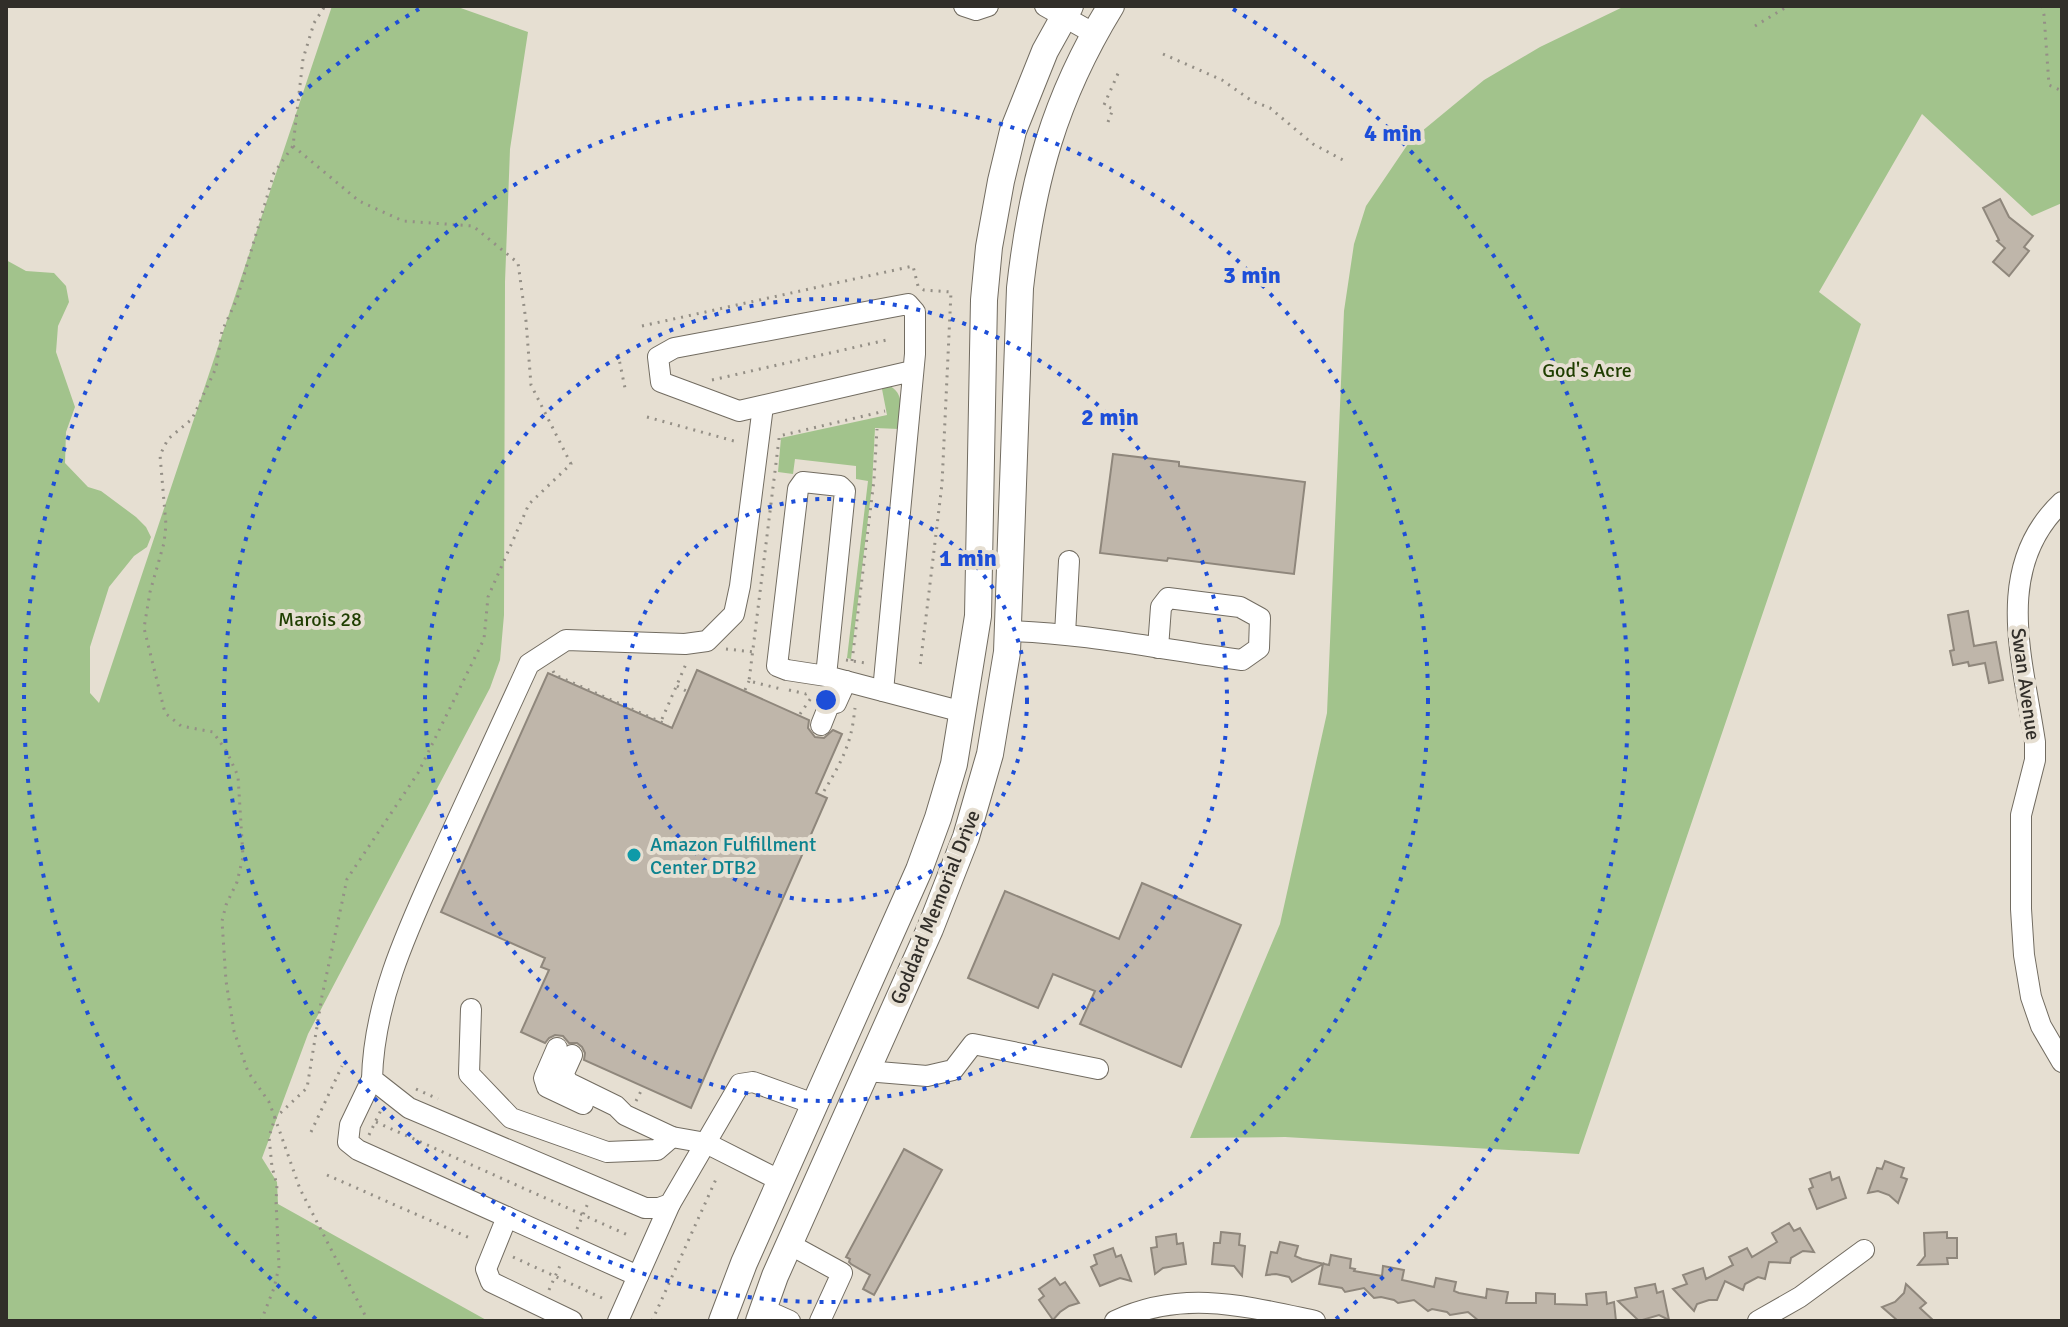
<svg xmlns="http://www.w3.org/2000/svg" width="2068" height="1327" font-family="Signika,sans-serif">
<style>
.green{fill:#a2c38c}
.building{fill:#bfb6aa;stroke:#8f877c;stroke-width:2}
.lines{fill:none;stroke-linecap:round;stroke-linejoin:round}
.minor-casing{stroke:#726c61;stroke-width:22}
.major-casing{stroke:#726c61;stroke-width:28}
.path{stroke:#948f86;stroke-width:3;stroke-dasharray:2 6;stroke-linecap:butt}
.minor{stroke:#fff;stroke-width:20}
.major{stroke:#fff;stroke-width:26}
.ring{fill:none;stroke:#1d4ed8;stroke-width:4;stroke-dasharray:4 8}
.culture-dot{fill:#0f9aa8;stroke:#e6dfd2;stroke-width:3}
.labels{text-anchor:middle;stroke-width:8;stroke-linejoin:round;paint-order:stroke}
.park-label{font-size:20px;fill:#1f3e00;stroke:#e6dfd2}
.street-label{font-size:20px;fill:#312e29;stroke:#e6dfd2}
.culture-label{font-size:20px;fill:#0d838f;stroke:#e6dfd2;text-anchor:start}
.centre{fill:#1d4ed8;stroke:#e6dfd2;stroke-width:4}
.ring-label{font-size:24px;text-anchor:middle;font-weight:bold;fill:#1d4ed8;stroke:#e6dfd2;stroke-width:8;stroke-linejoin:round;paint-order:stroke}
</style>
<rect width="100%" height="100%" fill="#e6dfd2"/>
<!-- green -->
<g class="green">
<path d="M332 6H455L528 32 510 149 505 282 504 615 500 660 490 688 308 1034 262 1158 277 1182 278 1204 488 1321H6V260L26 271 54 273 66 286 69 302 58 326 56 352 75 407 66 432 65 463 88 487 101 491 136 517 146 527 151 537 147 547 134 556 109 587 90 647V693L99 703Z"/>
<path d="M1625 6H2062V203L2032 216 1922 114 1819 292 1861 324 1579 1154 1285 1137 1190 1138 1280 924 1327 713 1344 311 1354 244 1366 206 1410 141 1484 80 1540 47Z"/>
<path d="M890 386C906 395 900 413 899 429L875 428 872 486 851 659 847 658 868 481 856 479V466L795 459 793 474 778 472 781 438 887 415 882 389Z"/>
</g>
<!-- building -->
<g class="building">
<path d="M2000 199 2009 217 2033 236 2024 247 2029 251 2009 276 1993 262 2005 248 1997 241 1999 240 1983 208Z"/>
<path d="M1113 454 1179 462V466L1305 482 1294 574 1168 558 1167 561 1100 553Z"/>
<path d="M1968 611 1974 646 1996 642 2003 680 1989 683 1985 663 1969 666 1968 662 1953 665 1950 651 1954 650 1948 615Z"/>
<path d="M697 670 809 720 808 728 815 737 824 738 833 730 842 734 816 793 827 798 691 1108 584 1060 585 1053 582 1047 577 1043H569L563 1036 555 1035 549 1038 545 1043 521 1032 549 970 541 967 545 958 441 912 548 673 672 728Z"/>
<path d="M1142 883 1241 925 1181 1067 1080 1024 1095 991 1053 974 1038 1008 968 978 1005 891 1119 939Z"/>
<path d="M904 1149 942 1170 874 1295 863 1289 870 1275 851 1264 849 1262 850 1259 846 1257Z"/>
<path d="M1885 1161 1904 1168 1901 1177 1907 1179 1898 1203 1889 1195 1878 1191 1868 1193 1877 1168 1882 1169Z"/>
<path d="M1830 1172 1832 1180 1839 1177 1846 1198 1817 1209 1809 1189 1813 1187 1810 1179Z"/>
<path d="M1789 1223 1794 1231 1800 1228 1814 1252 1803 1251 1791 1258 1790 1263 1769 1262 1765 1279 1758 1277 1745 1284 1743 1290 1725 1281 1717 1300H1709L1697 1304 1694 1311 1673 1289 1687 1284 1683 1275 1703 1268 1706 1279 1733 1265 1729 1257 1747 1248 1752 1257 1777 1242 1772 1233Z"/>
<path d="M1221 1232 1240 1234 1239 1245 1245 1246 1242 1276 1234 1266 1212 1264 1214 1243H1220Z"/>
<path d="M1947 1232V1238H1957V1258H1947L1948 1264 1918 1265 1925 1256 1924 1233Z"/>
<path d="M1176 1234 1177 1244 1183 1243 1186 1264 1163 1268 1155 1274 1151 1248 1157 1247 1156 1237Z"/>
<path d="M1280 1242 1298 1246 1295 1256 1302 1259 1329 1265 1331 1255 1351 1259 1350 1268 1355 1269 1354 1271 1382 1276 1383 1266 1404 1270 1402 1280 1407 1281 1434 1287 1436 1278 1456 1282 1454 1291 1459 1293 1486 1298 1487 1289 1508 1292 1506 1303H1536V1293L1555 1294V1304L1587 1305 1586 1294 1606 1292 1607 1304 1614 1302 1616 1321H1479L1468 1312 1450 1315 1447 1312 1432 1309 1428 1311 1414 1300 1398 1303 1394 1300 1381 1297 1374 1298 1364 1288 1345 1292 1342 1288 1319 1284 1323 1264 1292 1282 1289 1277 1276 1274 1266 1275 1271 1252 1277 1253Z"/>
<path d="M1113 1248 1116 1257 1121 1255 1131 1281 1120 1278 1100 1286 1091 1267 1097 1264 1094 1255Z"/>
<path d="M1055 1278 1060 1285 1065 1282 1079 1303 1069 1306 1060 1312 1053 1320 1039 1300 1044 1296 1039 1289Z"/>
<path d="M1655 1284 1657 1293 1663 1291 1669 1320 1659 1315 1639 1321 1618 1301 1637 1297 1635 1288Z"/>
<path d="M1906 1284 1926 1303 1920 1308 1934 1321H1898L1882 1307 1895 1302 1904 1293Z"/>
</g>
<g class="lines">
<defs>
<g id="minor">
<path d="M964 6 976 10 988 6"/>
<path d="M1045 6 1093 33"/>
<path d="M763 406 740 586 734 614 707 641 685 644 566 640 529 664C501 725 473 786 445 847 412 921 374 996 372 1079L409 1108 645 1208H659L670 1204 740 1084 753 1082 814 1104"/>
<path d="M2062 502C1992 568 2023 660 2035 742V760L2021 815V909L2024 955 2031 997 2041 1026 2062 1062"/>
<path d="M1007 631C1086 633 1164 650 1242 660L1259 648 1260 618 1240 607 1168 598 1161 607 1158 648"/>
<path d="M1065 634 1069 561"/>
<path d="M826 676 845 491 840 486 803 482 798 489 777 666 787 670 826 676 963 712"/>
<path d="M883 691 915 354V312L908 304 674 348 658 357 661 382 739 411 912 371"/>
<path d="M821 725 829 705 836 703 846 681"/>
<path d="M471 1009 469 1074 511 1118 607 1152 657 1150 672 1137"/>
<path d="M557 1048 544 1078 547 1087 583 1104"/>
<path d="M572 1055 563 1075 569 1083 616 1106 625 1115 672 1137 706 1143 781 1181"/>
<path d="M866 1071 927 1076 953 1070 973 1044 1098 1069"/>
<path d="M372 1079 350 1125 348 1142 358 1150 638 1276"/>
<path d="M507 1217 486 1269 491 1282 572 1321"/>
<path d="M789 1244 842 1273 820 1321"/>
<path d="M763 1309 790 1321"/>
<path d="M618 1321 670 1204"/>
<path d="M1115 1321C1183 1289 1245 1306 1315 1321"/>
<path d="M1758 1321 1800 1297 1864 1250"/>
</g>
<g id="major">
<path d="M722 1321 744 1263 919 870 938 818 954 764 978 616 984 300 989 247 1001 181 1013 131 1045 51 1070 6"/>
<path d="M759 1321 775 1276 930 929 966 837 990 754 1007 652 1020 288C1032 181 1054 99 1111 6"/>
</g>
</defs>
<!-- minor casing -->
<use href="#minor" class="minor-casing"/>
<!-- major casing -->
<use href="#major" class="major-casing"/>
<!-- path -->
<g class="path">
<path d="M2042 6 2044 15 2049 85 2062 91"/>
<path d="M1755 26 1788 6"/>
<path d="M1163 54 1222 80 1252 101 1270 108 1313 144 1343 160"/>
<path d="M1108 122 1113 109 1104 105 1120 69"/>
<path d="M293 146 359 201 403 221 473 226 518 263 526 321 531 385 571 464 529 504 488 597 484 639 418 773 347 879 322 996 307 1088 275 1118 300 1189 368 1321"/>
<path d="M642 326 913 266 918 286 924 290 951 292 942 484 920 667"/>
<path d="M618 354 626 393"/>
<path d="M712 380 891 339"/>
<path d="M647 417 734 441"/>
<path d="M779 440V436L885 411"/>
<path d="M778 447 749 681 781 689"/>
<path d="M726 649 754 652"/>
<path d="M846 660 866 663"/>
<path d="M852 661 874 480 877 429"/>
<path d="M553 671 555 675 668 725"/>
<path d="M677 686 688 692"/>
<path d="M745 690 749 681"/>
<path d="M789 690 806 694 808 693"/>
<path d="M800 714 811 698"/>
<path d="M662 719 686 664"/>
<path d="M824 791C835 773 846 754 851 733 853 725 854 716 855 708"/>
<path d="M416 1089 438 1099"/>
<path d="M636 1101 643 1087"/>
<path d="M376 1122 630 1236"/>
<path d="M311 1132 342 1066"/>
<path d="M369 1135 381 1110"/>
<path d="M327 1175 470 1238"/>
<path d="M577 1229 588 1203"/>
<path d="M513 1257 602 1298"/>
<path d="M549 1290 562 1261"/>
<path d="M261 1321 274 1288 279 1267 276 1201 277 1185 272 1167 269 1137 275 1118 269 1102 248 1072 234 1031 226 981 222 921 226 905 237 882 243 857 238 776 227 752 213 732 181 726 165 713 144 628 150 592 164 543 166 525 160 455 168 439 192 419 216 368 222 331 237 299 274 173 293 146 303 59 314 23 325 6"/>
<path d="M652 1321 717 1177"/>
</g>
<!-- minor -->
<use href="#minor" class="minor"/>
<!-- major -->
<use href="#major" class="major"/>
</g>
<!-- distance rings -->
<g class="ring">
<circle cx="826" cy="700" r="201"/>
<circle cx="826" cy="700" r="401"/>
<circle cx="826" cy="700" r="602"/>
<path d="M316 1319A802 802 0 0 1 419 9M1233 9A802 802 0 0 1 1336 1319"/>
</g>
<!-- markers -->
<circle class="culture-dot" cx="634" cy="855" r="8"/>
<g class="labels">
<!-- park labels -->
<g class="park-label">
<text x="1587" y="377">God's Acre</text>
<text x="320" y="626">Marois 28</text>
</g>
<!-- street labels -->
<g class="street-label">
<text transform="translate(2026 684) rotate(82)" y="7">Swan Avenue</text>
<text transform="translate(935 907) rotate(-68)" y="7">Goddard Memorial Drive</text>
</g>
<!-- culture labels -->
<g class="culture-label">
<text x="650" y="851">Amazon Fulfillment<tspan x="650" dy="23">Center DTB2</tspan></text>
</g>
</g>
<circle cx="826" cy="700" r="12" class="centre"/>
<g class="ring-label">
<text x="1393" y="141">4 min</text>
<text x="1252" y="283">3 min</text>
<text x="1110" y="425">2 min</text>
<text x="968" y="566">1 min</text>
</g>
<!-- border -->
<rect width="2068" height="1327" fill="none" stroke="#312e29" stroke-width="16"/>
</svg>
